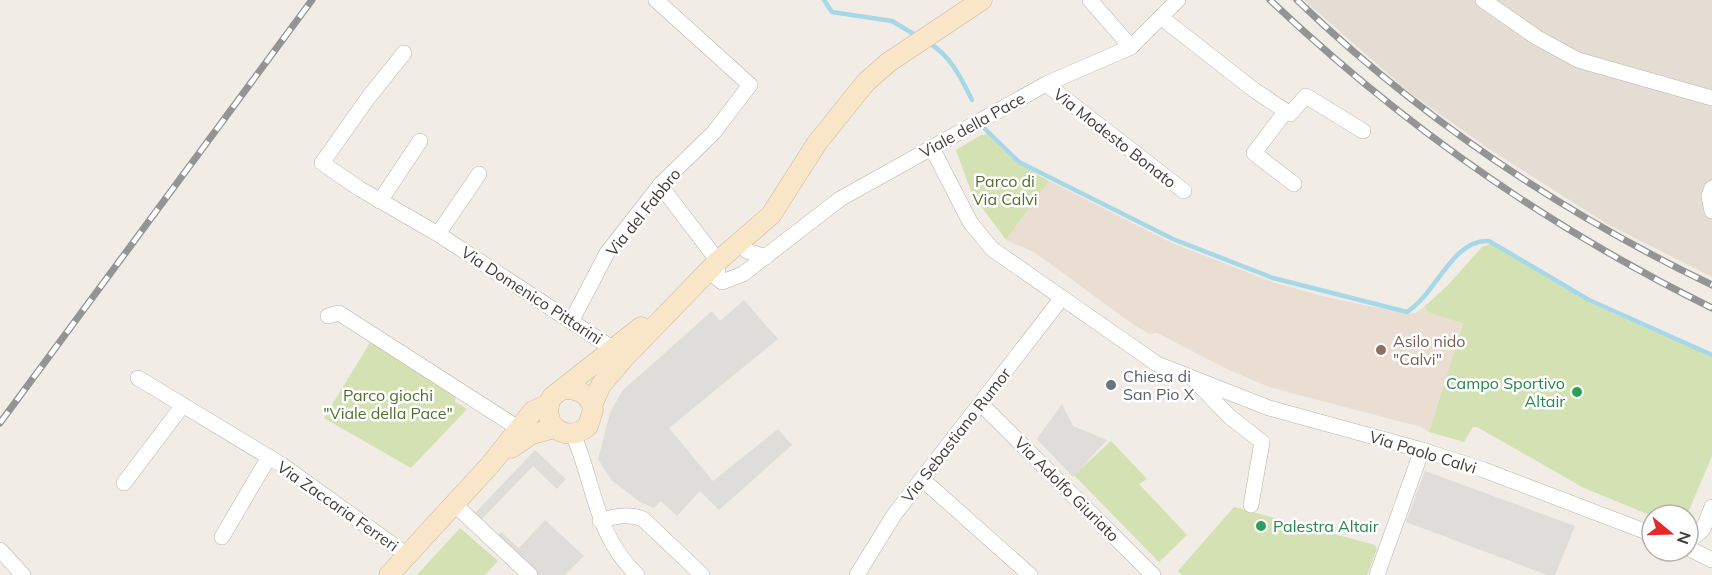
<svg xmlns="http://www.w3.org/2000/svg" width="1712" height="575" font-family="Mulish,sans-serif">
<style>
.residential{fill:#e4ddd4}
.education{fill:#e9ded1}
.green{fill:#d4e1b2}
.parking{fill:#dfddda}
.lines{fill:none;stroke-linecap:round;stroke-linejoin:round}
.stream{stroke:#a7d8e8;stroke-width:4.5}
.minor-casing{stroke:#bbb2a9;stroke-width:16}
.secondary-casing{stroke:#ccb799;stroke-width:21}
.minor{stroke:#fff;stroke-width:15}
.secondary{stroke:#f9e5c8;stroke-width:20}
.rail-casing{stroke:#949494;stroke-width:7}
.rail{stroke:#fff;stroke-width:4.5;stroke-dasharray:14;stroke-linecap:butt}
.education-dot{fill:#8d6e63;stroke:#fff;stroke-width:2}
.worship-dot{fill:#6b7280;stroke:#fff;stroke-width:2}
.leisure-dot{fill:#2e9e5b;stroke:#fff;stroke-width:2}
.labels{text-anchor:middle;stroke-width:5;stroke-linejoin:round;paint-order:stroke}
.street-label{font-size:16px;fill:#433c36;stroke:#fff}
.park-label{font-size:16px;fill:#516e2f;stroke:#fff}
.education-label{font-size:16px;fill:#785e54;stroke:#fff;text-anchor:start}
.worship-label{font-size:16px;fill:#5b616d;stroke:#fff;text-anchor:start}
.leisure-label{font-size:16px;fill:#27864d;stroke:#fff;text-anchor:end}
</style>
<rect width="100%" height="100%" fill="#f1ece6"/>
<!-- residential -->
<path class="residential" d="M1304 0H1712V277L1607 224 1492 151 1410 93Z"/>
<!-- education -->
<path class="education" d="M1049 181 1172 243 1272 282 1326 297 1407 314 1416 313 1424 307 1432 314 1463 322 1429 432 1421 427 1269 387 1229 370 1157 333 1149 334 1127 320 1034 252 1006 240Z"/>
<!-- green -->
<g class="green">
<path d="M989 134 1016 162 1049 181 1006 240 972 194 956 150 981 135Z"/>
<path d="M1490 244 1588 302 1712 357V456L1687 515 1652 516 1582 487 1477 427H1473L1464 442 1429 432 1463 323 1432 314 1424 307 1449 284 1482 247Z"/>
<path d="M371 341 456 393 455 402 467 409 411 468 324 418Z"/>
<path d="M1111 441 1147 479 1139 484 1187 535 1159 562 1074 475Z"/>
<path d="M1234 507 1375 545 1377 549 1367 575H1182L1178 571Z"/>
<path d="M460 528 498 561 485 575H417Z"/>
</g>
<!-- parking -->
<g class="parking">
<path d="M744 300 778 339 669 428 713 481 778 429 792 445 719 510 700 491 677 516 661 501 654 508 640 502 611 480 598 459 610 413 622 391 712 311 720 321Z"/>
<path d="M1062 404 1073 426 1107 440 1073 477 1037 439Z"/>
<path d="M535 450 566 479 557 489 533 466 480 521 473 515Z"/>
<path d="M1425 471 1575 526 1555 575H1547L1406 522Z"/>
<path d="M545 520 584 556 565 575H533L494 540 501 532 519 548Z"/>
</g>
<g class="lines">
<!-- stream -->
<g class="stream">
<path d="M824 0 832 12 892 21 917 36"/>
<path d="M929 43C951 56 961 78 972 100"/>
<path d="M981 125 1019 162 1173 239 1273 278 1407 312C1436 294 1453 238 1489 241L1589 300 1712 355"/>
</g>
<defs>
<g id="minor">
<path d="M1090 0 1131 47"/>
<path d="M1483 0 1536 37 1578 60 1712 98"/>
<path d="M1162 18 1254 90 1290 114 1306 96 1363 131"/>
<path d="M404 53 368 98 322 163 360 189 438 234 621 354"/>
<path d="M1046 84 1184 191"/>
<path d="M1286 111 1254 153 1294 184"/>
<path d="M932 148 970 222 992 249 1157 364 1269 408 1422 450 1484 470 1652 534"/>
<path d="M660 185 718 261 717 278 722 282 743 274 840 199 1046 84 1131 47 1178 0"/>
<path d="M1712 188 1709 196 1712 211"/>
<path d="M380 201 420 141"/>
<path d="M438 234 479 174"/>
<path d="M741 241 747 251 766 257"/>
<path d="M328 316 339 313 518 428"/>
<path d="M572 320 607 253 660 185 714 132 750 85 656 0"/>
<path d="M138 378 282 465 407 555"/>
<path d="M1196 382 1230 417 1262 442 1251 505"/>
<path d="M981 404 1153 575"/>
<path d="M573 434C595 485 595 535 637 575"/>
<path d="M922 479 1030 575"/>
<path d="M124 483 183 405"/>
<path d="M454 504 530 575"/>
<path d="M600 521C614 516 629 513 643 519L702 575"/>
<path d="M222 537 269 457"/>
<path d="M1688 542 1703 529 1712 507"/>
<path d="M1688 548 1712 560"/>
<path d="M0 550 23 575"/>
<path d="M857 575 894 515 1061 299"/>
<path d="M1377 575 1422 450"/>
</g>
<g id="secondary">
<path d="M565 389C580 389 590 395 593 410L588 426C566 446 538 423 552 397L641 327"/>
<path d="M592 405 601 385 625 357 718 261 771 215 817 143 866 82 889 62 982 0"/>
<path d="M511 448 530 435 554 428"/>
<path d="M389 575 490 465 533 411 549 404"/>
</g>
</defs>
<!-- minor casing -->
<use href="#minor" class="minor-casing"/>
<!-- secondary casing -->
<use href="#secondary" class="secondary-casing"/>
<!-- minor -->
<use href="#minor" class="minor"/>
<!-- secondary -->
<use href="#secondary" class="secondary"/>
<defs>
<g id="rail">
<path d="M1270 0C1402 125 1549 228 1712 308"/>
<path d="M1297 0C1419 117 1560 212 1712 285"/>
<path d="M0 423 312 0"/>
</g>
</defs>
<!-- rail casing -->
<use href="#rail" class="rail-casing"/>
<!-- rail -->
<use href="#rail" class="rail"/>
</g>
<!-- markers -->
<circle class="education-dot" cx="1381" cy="350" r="6"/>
<circle class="worship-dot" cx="1111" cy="385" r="6"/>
<g class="leisure-dot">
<circle cx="1577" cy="392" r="6"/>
<circle cx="1261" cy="526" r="6"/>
</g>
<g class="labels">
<!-- street labels -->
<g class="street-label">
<text transform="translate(972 125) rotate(-29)" y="6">Viale della Pace</text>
<text transform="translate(1115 138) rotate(38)" y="6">Via Modesto Bonato</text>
<text transform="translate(643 212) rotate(-51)" y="6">Via del Fabbro</text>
<text transform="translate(532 295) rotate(33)" y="6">Via Domenico Pittarini</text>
<text transform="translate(956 435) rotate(-52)" y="6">Via Sebastiano Rumor</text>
<text transform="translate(1423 452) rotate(17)" y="6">Via Paolo Calvi</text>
<text transform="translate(1067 489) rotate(45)" y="6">Via Adolfo Giuriato</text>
<text transform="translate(338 506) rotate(35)" y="6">Via Zaccaria Ferreri</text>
</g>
<!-- park labels -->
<g class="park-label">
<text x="1005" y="187">Parco di<tspan x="1005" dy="18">Via Calvi</tspan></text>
<text x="388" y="401">Parco giochi<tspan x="388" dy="18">"Viale della Pace"</tspan></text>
</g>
<!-- education labels -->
<g class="education-label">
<text x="1393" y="347">Asilo nido<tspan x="1393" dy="18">"Calvi"</tspan></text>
</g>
<!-- worship labels -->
<g class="worship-label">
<text x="1123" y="382">Chiesa di<tspan x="1123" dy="18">San Pio X</tspan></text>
</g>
<!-- leisure labels -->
<g class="leisure-label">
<text x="1565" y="389">Campo Sportivo<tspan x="1565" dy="18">Altair</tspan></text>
<text x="1273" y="532" text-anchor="start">Palestra Altair</text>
</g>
</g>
<!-- north arrow -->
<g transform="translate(1670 533) rotate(109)"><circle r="28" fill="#ffffff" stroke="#b4b1af" stroke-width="1.5"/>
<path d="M0-4.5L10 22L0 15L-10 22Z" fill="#e42a2b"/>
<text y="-9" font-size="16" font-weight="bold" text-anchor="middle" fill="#433c36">N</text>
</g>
</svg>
